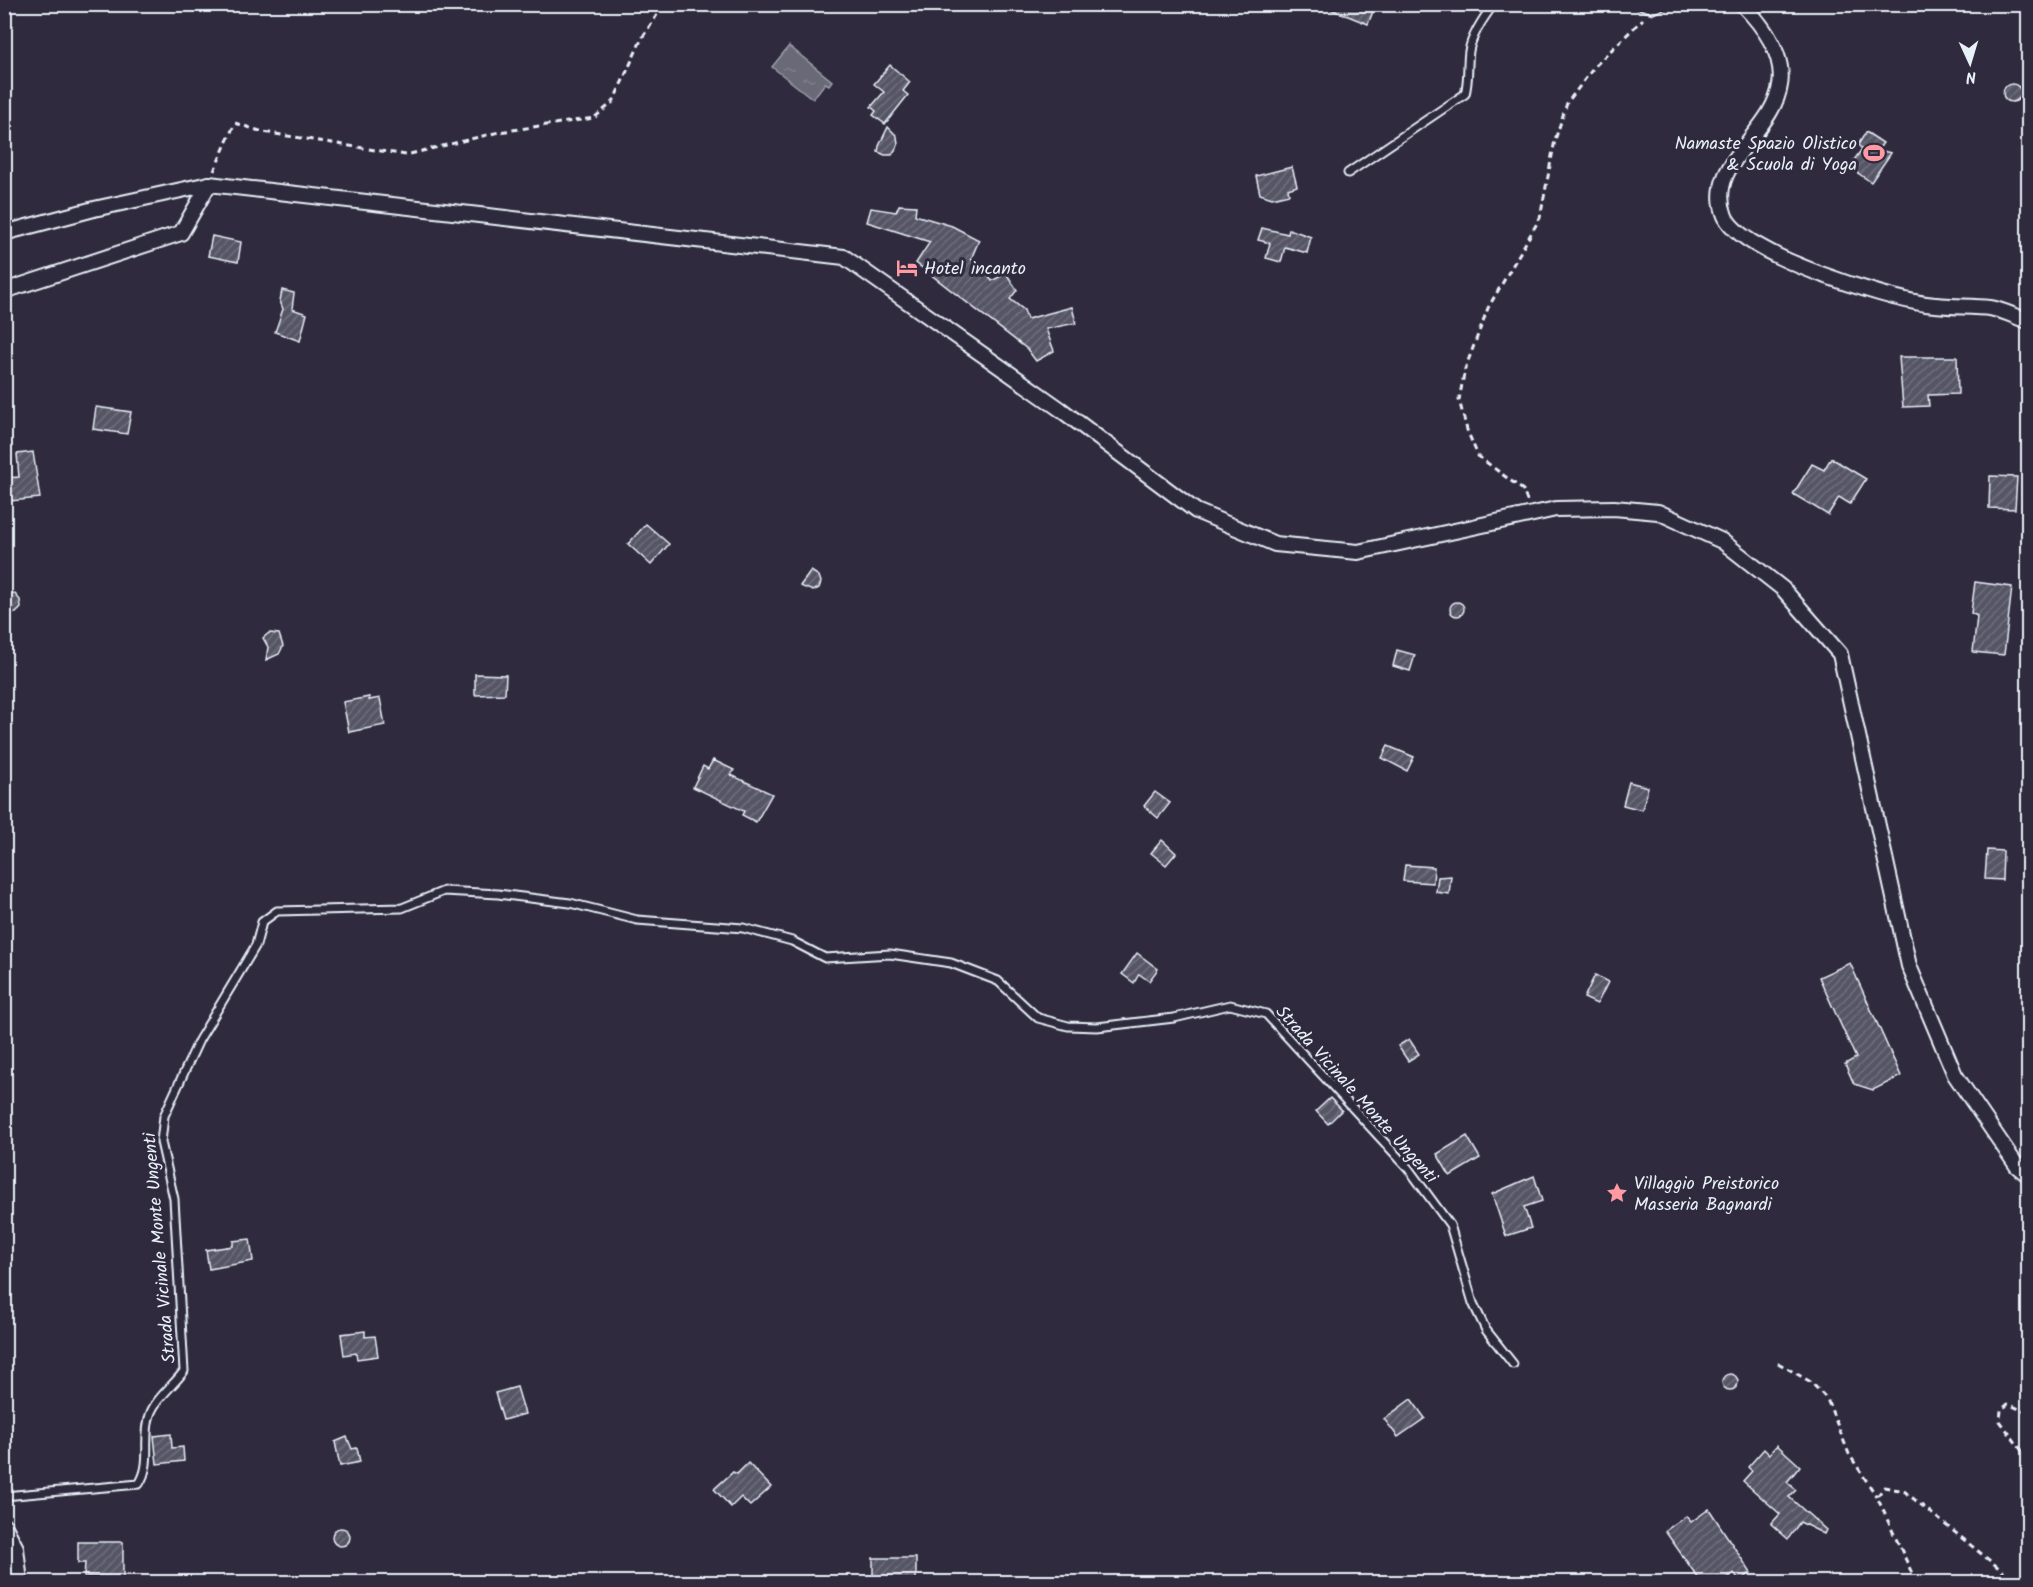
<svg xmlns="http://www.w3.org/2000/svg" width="2033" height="1587" font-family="Kalam,sans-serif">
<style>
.water{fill:url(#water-ripples);stroke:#9c9fab;stroke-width:1.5}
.building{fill:url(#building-hatch);stroke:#e8f1f8;stroke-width:1.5}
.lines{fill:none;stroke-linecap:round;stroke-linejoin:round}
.service-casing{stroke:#e8f1f8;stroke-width:11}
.minor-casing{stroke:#e8f1f8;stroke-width:18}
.path{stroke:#e8f1f8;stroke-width:3;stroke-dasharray:6 4.5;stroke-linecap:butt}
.service{stroke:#2f2a3d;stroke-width:7}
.minor{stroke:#2f2a3d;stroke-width:14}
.labels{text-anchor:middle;stroke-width:6;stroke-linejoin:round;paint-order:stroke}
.poi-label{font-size:18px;fill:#e8f1f8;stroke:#2f2a3d;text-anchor:start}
.street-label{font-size:18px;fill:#e8f1f8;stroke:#2f2a3d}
</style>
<defs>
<pattern id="water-ripples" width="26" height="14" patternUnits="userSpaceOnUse" patternTransform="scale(1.5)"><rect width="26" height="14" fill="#696978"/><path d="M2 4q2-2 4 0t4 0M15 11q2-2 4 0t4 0" fill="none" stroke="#7e7f8c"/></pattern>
<pattern id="building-hatch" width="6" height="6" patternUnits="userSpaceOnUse" patternTransform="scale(1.5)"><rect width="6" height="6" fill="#575565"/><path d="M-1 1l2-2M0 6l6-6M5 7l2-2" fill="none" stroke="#6f6e7c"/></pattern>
</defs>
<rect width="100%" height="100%" fill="#2f2a3d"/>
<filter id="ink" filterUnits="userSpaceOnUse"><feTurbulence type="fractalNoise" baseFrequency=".0167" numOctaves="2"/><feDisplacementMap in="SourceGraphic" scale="12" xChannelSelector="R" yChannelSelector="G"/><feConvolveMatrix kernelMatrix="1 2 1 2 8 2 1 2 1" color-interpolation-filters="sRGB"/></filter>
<g filter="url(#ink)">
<!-- water -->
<path class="water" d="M789 46 832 81 829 85 825 83 813 99 772 67Z"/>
<!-- building -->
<g class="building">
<path d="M1318 4H1376L1368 24Z"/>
<path d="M890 65 910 82 903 91 908 95 885 124 873 115 876 111 871 107 884 92 874 84Z"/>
<circle cx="2012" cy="93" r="9"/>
<path d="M888 127 897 136 898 145 892 155H885L878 152 879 146Z"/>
<path d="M1866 132 1883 143 1878 150 1891 153 1871 182 1849 167 1862 149 1858 145Z"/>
<path d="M1292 167 1297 186 1288 189 1289 194 1272 198 1260 194 1256 176Z"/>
<path d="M899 205 916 206 915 215 952 226 979 240 971 259 983 268 992 281 1006 273 1017 290 1010 299 1024 310 1027 319 1072 307 1076 323 1046 329 1054 351 1036 361 1027 349 916 263 930 242 867 222 871 208 896 212Z"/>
<path d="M1262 228 1288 234 1289 229 1311 237 1307 253 1285 247 1281 262 1266 258 1270 243 1258 240Z"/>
<path d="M212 236 241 242 238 262 208 256Z"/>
<path d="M282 290 294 293 292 309 307 314 300 341 275 332 283 309 280 301Z"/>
<path d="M1899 357H1957L1958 394 1928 395 1929 406 1903 407Z"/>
<path d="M96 407 131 412 127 434 93 429Z"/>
<path d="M33 452 40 498 10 501 7 478 19 477 17 454Z"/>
<path d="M1831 458 1866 479 1850 504 1839 497 1828 515 1793 494 1812 464 1824 470Z"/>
<path d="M1990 476 2017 477 2015 509 1989 508Z"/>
<path d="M646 524 669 544 651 565 628 544Z"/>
<path d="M811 571 819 576 821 582 819 588 813 591 800 586Z"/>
<path d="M1975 582 2012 587 2004 655 1973 652 1977 616 1971 613Z"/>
<path d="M14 593 20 600 21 608 16 613 4 612V595Z"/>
<circle cx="1457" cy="609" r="7"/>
<path d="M269 633 279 634 283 646 279 654 266 660 268 647 263 638Z"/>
<path d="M1397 650 1415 655 1410 671 1393 666Z"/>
<path d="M475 674 506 675 505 694 475 695Z"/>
<path d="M369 697V700L380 698 385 725 349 732 343 702Z"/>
<path d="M1388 746 1414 757 1407 771 1382 758Z"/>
<path d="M713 760 734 770 731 775 772 794 756 822 742 815 744 811 693 787 703 766 708 769Z"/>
<path d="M1629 782 1648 787 1642 810 1623 805Z"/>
<path d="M1155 792 1170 803 1158 818 1144 806Z"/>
<path d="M1162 840 1176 853 1166 865 1151 853Z"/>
<path d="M1987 850 2003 851 2002 880 1985 879Z"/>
<path d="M1405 865 1434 867 1433 883 1403 881Z"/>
<path d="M1451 876 1449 894 1436 892 1438 877Z"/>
<path d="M1137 953 1158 969 1149 981 1139 974 1134 983 1122 974Z"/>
<path d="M1850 963 1901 1076 1873 1090 1854 1084 1845 1064 1856 1058 1819 977Z"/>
<path d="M1595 975 1608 982 1597 1004 1584 998Z"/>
<path d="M1409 1039 1419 1054 1408 1061 1398 1046Z"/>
<path d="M1330 1098 1342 1110 1328 1124 1316 1111Z"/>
<path d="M1467 1136 1480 1158 1450 1176 1437 1154Z"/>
<path d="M1534 1176 1542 1201 1524 1207 1531 1228 1506 1236 1492 1194Z"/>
<path d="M250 1239 253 1261 209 1269 206 1250 233 1246V1241Z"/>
<path d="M365 1331V1337L375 1336 378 1356 357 1359 356 1353 344 1355 341 1334Z"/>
<circle cx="1730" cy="1382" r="8"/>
<path d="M517 1387 525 1414 503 1420 495 1393Z"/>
<path d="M1411 1399 1425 1418 1398 1437 1384 1419Z"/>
<path d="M171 1434 172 1448 183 1447 184 1461 157 1464 154 1436Z"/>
<path d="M347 1437 352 1449 357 1448 360 1462 340 1466 335 1442Z"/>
<path d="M1777 1445 1800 1466 1787 1482 1796 1490 1789 1497 1826 1530 1824 1534 1800 1522 1788 1539 1771 1524 1780 1514 1743 1481 1752 1471 1748 1467 1764 1449 1769 1454Z"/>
<path d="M748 1463 771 1487 750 1506 741 1497 731 1507 714 1489 733 1472 737 1474Z"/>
<path d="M1709 1509 1751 1573 1739 1581 1734 1573 1723 1582H1701L1665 1531 1686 1516 1691 1522Z"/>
<circle cx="341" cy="1537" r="9"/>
<path d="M78 1542H123V1582H108V1577H84L85 1563H78Z"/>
<path d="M873 1558H916V1582H882V1576H873Z"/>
</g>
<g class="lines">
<defs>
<g id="service">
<path d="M1637 4 1653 9 1665 4"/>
<path d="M1348 173 1465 94C1469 80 1467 66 1469 51 1472 34 1484 17 1494 4"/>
<path d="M4 1496 139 1484C153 1463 142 1438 150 1415 155 1399 174 1385 184 1371L174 1199 161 1142 164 1116 199 1040 256 945 262 922 277 911 402 908 444 891 498 894 570 903 637 920 743 928 792 941 825 958 890 954 951 963 998 981 1038 1018 1068 1026 1097 1027 1174 1018 1230 1005 1266 1014 1408 1168 1450 1225 1473 1303 1486 1330 1513 1364"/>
<path d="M1796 1582H1799"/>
</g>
<g id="minor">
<path d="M1742 4C1850 113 1695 141 1725 216 1741 255 1885 298 1926 304 1947 307 1969 306 1990 308 2003 310 2016 317 2028 321"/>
<path d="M4 233 94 209 209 184 844 257 1060 409 1196 511 1275 544 1358 552 1556 509 1614 508 1658 512 1722 541 1783 589 1840 654 1909 966 1955 1075 2017 1166 2028 1175"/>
<path d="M4 291 181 233 209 184"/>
<path d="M4 1525 16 1548 20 1582"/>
</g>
</defs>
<!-- service casing -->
<use href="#service" class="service-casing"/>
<!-- minor casing -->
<use href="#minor" class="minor-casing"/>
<!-- path -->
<g class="path">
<path d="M214 171 235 123 263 132 406 155 499 132 594 118 613 102 642 38 664 4"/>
<path d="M1527 501 1523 490 1478 456 1467 430 1459 400 1465 369 1488 308 1540 218 1555 140 1567 103 1595 66 1643 19"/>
<path d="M1778 1363 1811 1382 1827 1399 1849 1454 1877 1497"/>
<path d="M2028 1413 2008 1404 2001 1410 2000 1421 2028 1459"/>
<path d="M1916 1582 1877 1497 1884 1487 1904 1491 2010 1577 2028 1582"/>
</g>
<!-- service -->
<use href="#service" class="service"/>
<!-- minor -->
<use href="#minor" class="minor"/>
</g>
</g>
<!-- icons -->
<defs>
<symbol id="stadium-bare" viewBox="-9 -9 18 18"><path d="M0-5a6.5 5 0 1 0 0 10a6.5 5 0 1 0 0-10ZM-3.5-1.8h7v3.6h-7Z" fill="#ff9aa2" stroke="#2f2a3d" stroke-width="2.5" paint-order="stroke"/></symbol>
<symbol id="hotel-bare" viewBox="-9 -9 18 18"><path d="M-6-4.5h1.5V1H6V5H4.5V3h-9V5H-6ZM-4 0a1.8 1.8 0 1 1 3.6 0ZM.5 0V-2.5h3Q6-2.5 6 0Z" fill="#ff9aa2" stroke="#2f2a3d" stroke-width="2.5" paint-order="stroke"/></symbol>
<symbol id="sight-bare" viewBox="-9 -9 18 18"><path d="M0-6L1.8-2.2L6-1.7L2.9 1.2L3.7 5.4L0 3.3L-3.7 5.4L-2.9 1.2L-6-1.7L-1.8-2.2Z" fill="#ff9aa2" stroke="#2f2a3d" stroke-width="2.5" paint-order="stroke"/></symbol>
</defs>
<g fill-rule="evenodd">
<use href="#stadium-bare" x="1859" y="138" width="30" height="30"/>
<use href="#hotel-bare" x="892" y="253" width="30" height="30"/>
<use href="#sight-bare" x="1602" y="1178" width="30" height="30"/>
</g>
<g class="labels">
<!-- poi labels -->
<g class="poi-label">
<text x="1857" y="149" text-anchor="end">Namaste Spazio Olistico<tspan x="1857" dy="21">&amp; Scuola di Yoga</tspan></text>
<text x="924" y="274">Hotel incanto</text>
<text x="1634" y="1189">Villaggio Preistorico<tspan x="1634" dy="21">Masseria Bagnardi</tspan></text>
</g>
<!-- street labels -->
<g class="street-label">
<text transform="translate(1357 1094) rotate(48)" y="6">Strada Vicinale Monte Ungenti</text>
<text transform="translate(159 1248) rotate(-95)" y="6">Strada Vicinale Monte Ungenti</text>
</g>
</g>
<!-- margin -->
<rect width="2033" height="1587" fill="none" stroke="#2f2a3d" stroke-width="24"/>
<rect x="12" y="12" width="2009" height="1563" fill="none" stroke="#e8f1f8" stroke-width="2" filter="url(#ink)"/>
<!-- north arrow -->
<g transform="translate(1970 63) rotate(176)" stroke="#2f2a3d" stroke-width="4.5" paint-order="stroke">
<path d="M0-4.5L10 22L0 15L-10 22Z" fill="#e8f1f8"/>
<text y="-9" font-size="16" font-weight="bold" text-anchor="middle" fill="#e8f1f8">N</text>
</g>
</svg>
